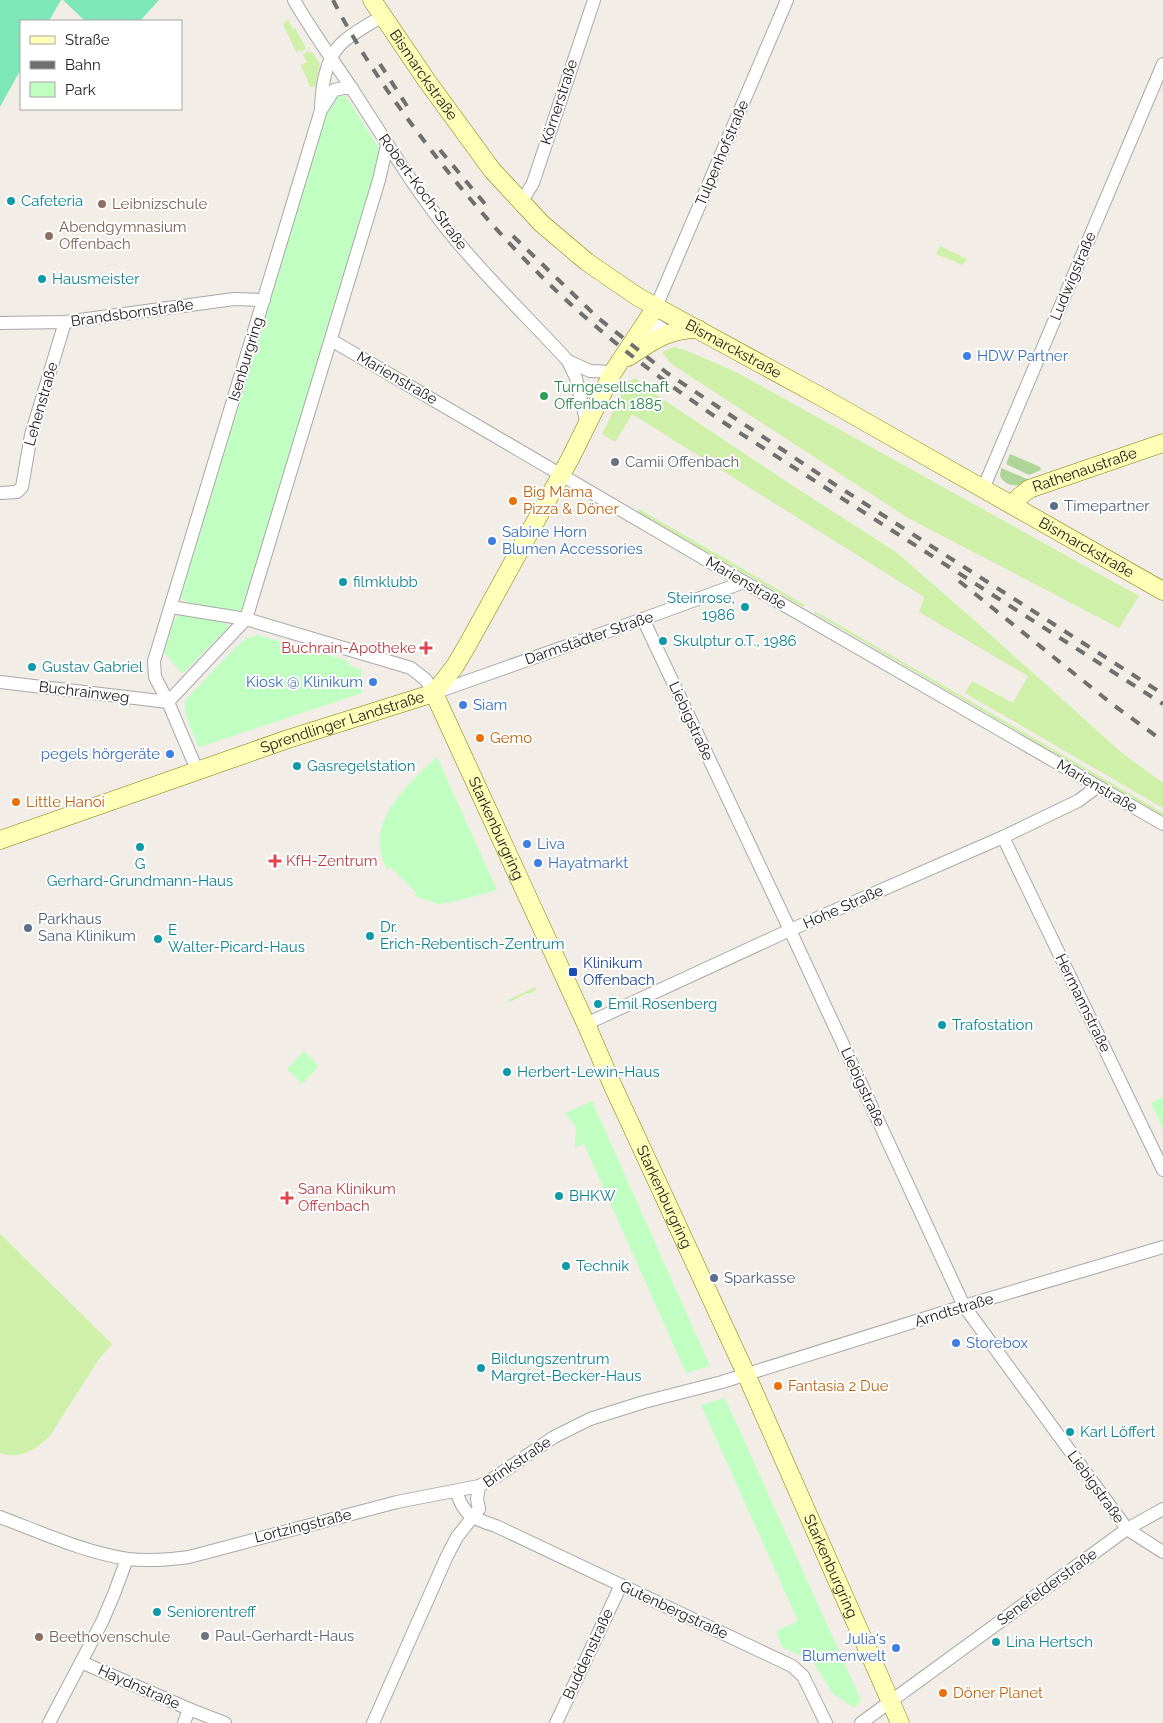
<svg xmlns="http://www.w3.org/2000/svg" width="1163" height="1723" font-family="Raleway,sans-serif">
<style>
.grass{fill:#cff0a8}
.forest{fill:#add598}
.park{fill:#c1fec2}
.pitch{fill:#7ee7b9}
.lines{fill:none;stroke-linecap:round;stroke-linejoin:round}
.street-casing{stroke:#a8a8a8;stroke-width:14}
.secondary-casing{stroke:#787f00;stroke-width:19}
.street{stroke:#fff;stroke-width:12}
.secondary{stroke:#ffffb7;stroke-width:18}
.rail{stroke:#6f6f6f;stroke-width:4;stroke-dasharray:10 10;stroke-linecap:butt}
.culture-dot{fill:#0f9aa8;stroke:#fff;stroke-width:2}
.education-dot{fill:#8d6e63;stroke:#fff;stroke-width:2}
.shop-dot{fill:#3f7fe0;stroke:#fff;stroke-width:2}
.leisure-dot{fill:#2e9e5b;stroke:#fff;stroke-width:2}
.worship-dot{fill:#6b7280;stroke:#fff;stroke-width:2}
.food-dot{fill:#e8710a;stroke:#fff;stroke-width:2}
.service-dot{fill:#5c6f8a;stroke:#fff;stroke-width:2}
.health-dot{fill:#e0444e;stroke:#fff;stroke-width:2}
.transit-dot{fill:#1a4fb4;stroke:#fff;stroke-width:2}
.labels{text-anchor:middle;stroke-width:4;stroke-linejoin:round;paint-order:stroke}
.street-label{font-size:15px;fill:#212121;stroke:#fff}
.culture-label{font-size:15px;fill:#0d838f;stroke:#fff;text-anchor:start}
.education-label{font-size:15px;fill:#785e54;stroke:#fff;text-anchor:start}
.shop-label{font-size:15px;fill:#366cbe;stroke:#fff;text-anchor:start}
.leisure-label{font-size:15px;fill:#27864d;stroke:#fff;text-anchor:start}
.worship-label{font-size:15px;fill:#5b616d;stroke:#fff;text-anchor:start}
.food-label{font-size:15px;fill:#c56008;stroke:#fff;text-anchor:start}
.service-label{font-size:15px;fill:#4e5e75;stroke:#fff;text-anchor:start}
.health-label{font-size:15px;fill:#be3a42;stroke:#fff;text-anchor:start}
.transit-label{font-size:15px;fill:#164399;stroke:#fff;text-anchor:start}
</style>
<rect width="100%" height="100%" fill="#f2ede6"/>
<!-- grass -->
<g class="grass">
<path d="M288 19 293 29 295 28 306 48 302 52 301 50 296 52 283 24Z"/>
<path d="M307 51 313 53 320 64 315 87H310L301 65 307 62 303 55Z"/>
<path d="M940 246 967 259 963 265 936 254Z"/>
<path d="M674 347 685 350 736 372 1139 596 1119 628 908 518 670 363 662 352Z"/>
<path d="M635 378 649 390 793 486 896 552 974 620 1122 753 1163 783V808L965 693 972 681 1013 703 1028 676 919 612 924 597 632 414 615 442 602 434 627 383Z"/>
<path d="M639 509 805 605 803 607 637 512Z"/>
<path d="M815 611 1163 813V816L814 613Z"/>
<path d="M535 987 536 990 529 994 527 993 510 1002 508 1000Z"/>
<path d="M0 1234 112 1344 99 1359 51 1434C38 1449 21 1460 0 1453Z"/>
</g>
<!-- forest -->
<g class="forest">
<path d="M1010 454 1040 467 1041 470 1029 475 1006 464Z"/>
<path d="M1001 468 1027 479 1029 483C1017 486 1007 488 1000 476Z"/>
</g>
<!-- park -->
<g class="park">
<path d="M342 94 347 98 378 147 380 154 243 609 233 611 188 603 181 598 182 593 330 101 333 96Z"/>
<path d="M178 615 224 622 229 627 182 674 164 652 174 620Z"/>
<path d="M258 635 348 661 350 666 361 669 362 693 199 747 197 743C192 731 183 713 185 700L237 646 247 638Z"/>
<path d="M437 757 497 890 453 902 438 904 414 896 417 893 390 867 387 870C384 863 381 855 380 847 376 812 413 779 437 757Z"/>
<path d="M304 1051 319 1066 302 1084 287 1069Z"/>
<path d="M1163 1097V1129L1151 1103Z"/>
<path d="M592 1101 710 1366 686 1373 584 1144 575 1148 576 1127 565 1113Z"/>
<path d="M725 1398 861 1700 854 1708 832 1693 812 1660 783 1648 776 1631 798 1621 701 1405Z"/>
</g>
<!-- pitch -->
<g class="pitch">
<path d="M0 0H61L49 21H21V69L0 107Z"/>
<path d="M63 0H159L140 21H85Z"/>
</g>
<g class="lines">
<defs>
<g id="street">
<path d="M294 0C312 32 334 61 354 92 390 147 423 204 467 253 499 290 535 325 568 361L576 378 587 425"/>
<path d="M321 107C322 86 325 61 340 45 351 33 369 25 382 16"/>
<path d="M520 201 527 193 533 183 594 0"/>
<path d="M656 307 787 0"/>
<path d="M0 323 65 322 234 299 264 300"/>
<path d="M658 326 664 330 650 336 649 334Z"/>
<path d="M331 340 744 582 1163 824"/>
<path d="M568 361 590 371 613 372"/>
<path d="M983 489 1163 64"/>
<path d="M0 493 17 492 22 487 31 435 65 322"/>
<path d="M171 607 246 619 411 668 426 680 434 693 643 619 744 582"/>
<path d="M643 619 790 930 964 1306 1127 1529 1163 1552"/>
<path d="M0 682 168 702 246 619 379 180 387 145"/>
<path d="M197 770 168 702 155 677 154 661 321 110 334 90 344 88H352"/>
<path d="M1003 837 1163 1170"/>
<path d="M586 1024 790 930 1003 837 1078 801 1097 787"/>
<path d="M456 1491C464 1516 472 1518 496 1526L792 1666 803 1676 826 1723"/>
<path d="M479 1509 477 1499 479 1486"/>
<path d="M0 1517C40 1532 86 1553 128 1559 148 1561 168 1560 189 1557L397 1502 479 1486 497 1476 554 1437 590 1419 644 1402 722 1382 964 1306 1163 1247"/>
<path d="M81 1662 189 1709 225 1723"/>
<path d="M49 1723 102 1622 114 1594 127 1559"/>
<path d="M184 1723 189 1709"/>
<path d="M373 1723 447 1556 457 1537 479 1509"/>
<path d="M556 1723 621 1585"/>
<path d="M861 1723 1127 1529 1163 1509"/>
</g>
<g id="secondary">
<path id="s1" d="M372 0 427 81 492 170 541 223 587 262 638 297 827 400 1163 591"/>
<path d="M628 357C653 341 668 329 698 329"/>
<path id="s2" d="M1014 505 1018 498 1029 489 1163 443"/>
<path id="s3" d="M434 693 586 1024 612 1084 746 1374 900 1723"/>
<path id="s4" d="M0 840 288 739 434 693 455 666 468 644 571 457 613 372 656 307"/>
</g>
</defs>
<!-- street casing -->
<use href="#street" class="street-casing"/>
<!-- secondary casing -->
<use href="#secondary" class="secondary-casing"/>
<!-- street -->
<use href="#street" class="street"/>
<!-- secondary -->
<use href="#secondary" class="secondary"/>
<!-- rail -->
<g class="rail">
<path d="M333 0C357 47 387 92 419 134 470 203 528 268 593 324 635 360 680 393 726 424L1163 704"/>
<path d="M380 64 407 106"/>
<path d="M440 150 490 210"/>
<path d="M513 236 597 317 667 373 831 482 1163 694"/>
<path d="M959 581 1112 704 1163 741"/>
</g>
</g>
<!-- markers -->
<g class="culture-dot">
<circle cx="11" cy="201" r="5"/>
<circle cx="42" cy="279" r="5"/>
<circle cx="343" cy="582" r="5"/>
<circle cx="745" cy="607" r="5"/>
<circle cx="663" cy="641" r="5"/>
<circle cx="32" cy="667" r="5"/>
<circle cx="297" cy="766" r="5"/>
<circle cx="140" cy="847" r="5"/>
<circle cx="370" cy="936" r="5"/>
<circle cx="158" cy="939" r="5"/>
<circle cx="598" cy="1004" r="5"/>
<circle cx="942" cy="1025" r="5"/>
<circle cx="507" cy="1072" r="5"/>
<circle cx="559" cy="1196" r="5"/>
<circle cx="566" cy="1266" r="5"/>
<circle cx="481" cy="1368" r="5"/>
<circle cx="1070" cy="1432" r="5"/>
<circle cx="157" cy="1612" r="5"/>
<circle cx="996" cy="1642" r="5"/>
</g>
<g class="education-dot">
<circle cx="102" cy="204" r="5"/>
<circle cx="49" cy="236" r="5"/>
<circle cx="39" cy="1637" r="5"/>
</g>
<g class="shop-dot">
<circle cx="967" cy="356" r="5"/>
<circle cx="492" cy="541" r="5"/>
<circle cx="373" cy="682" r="5"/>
<circle cx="463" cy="705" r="5"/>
<circle cx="170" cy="754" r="5"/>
<circle cx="527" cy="844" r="5"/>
<circle cx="538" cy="863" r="5"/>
<circle cx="956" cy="1343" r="5"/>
<circle cx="896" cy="1648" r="5"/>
</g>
<circle class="leisure-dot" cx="544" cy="396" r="5"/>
<g class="worship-dot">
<circle cx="615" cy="462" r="5"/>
<circle cx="205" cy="1636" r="5"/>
</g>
<g class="food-dot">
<circle cx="513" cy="501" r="5"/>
<circle cx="480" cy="738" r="5"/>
<circle cx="16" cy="802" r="5"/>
<circle cx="778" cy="1386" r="5"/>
<circle cx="943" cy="1693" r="5"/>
</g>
<g class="service-dot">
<circle cx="1054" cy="506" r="5"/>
<circle cx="28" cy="928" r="5"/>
<circle cx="714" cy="1278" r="5"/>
</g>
<g class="health-dot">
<path d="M423.5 640.5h5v5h5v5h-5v5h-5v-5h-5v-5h5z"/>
<path d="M272.5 853.5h5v5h5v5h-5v5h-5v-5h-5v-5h5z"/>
<path d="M284.5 1190.5h5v5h5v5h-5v5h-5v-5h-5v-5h5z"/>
</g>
<rect class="transit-dot" x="568" y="967" width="10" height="10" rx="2.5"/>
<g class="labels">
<!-- street labels -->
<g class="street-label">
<text dy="5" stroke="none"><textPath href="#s1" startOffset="91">Bismarckstraße</textPath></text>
<text transform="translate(559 102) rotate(-72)" y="5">Körnerstraße</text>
<text transform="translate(722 153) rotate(-67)" y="5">Tulpenhofstraße</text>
<text transform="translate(423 192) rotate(54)" y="5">Robert-Koch-Straße</text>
<text transform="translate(1073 276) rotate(-67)" y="5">Ludwigstraße</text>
<text transform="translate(132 313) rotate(-8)" y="5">Brandsbornstraße</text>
<text dy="5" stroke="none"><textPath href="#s1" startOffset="511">Bismarckstraße</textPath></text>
<text transform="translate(246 359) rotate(-73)" y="5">Isenburgring</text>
<text transform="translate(397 378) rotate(30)" y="5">Marienstraße</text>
<text transform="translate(41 404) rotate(-74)" y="5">Lehenstraße</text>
<text dy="5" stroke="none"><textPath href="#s2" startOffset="81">Rathenaustraße</textPath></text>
<text dy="5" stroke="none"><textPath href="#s1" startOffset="916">Bismarckstraße</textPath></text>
<text transform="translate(746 583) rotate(30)" y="5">Marienstraße</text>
<text transform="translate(589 638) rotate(-19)" y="5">Darmstädter Straße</text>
<text transform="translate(84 692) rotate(7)" y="5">Buchrainweg</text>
<text transform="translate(691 721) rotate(65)" y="5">Liebigstraße</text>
<text dy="5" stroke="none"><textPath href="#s4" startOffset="362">Sprendlinger Landstraße</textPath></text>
<text transform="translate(1097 786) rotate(30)" y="5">Marienstraße</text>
<text dy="5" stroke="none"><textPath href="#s3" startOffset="149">Starkenburgring</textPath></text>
<text transform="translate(843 907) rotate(-24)" y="5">Hohe Straße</text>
<text transform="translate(1083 1003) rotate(64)" y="5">Hermannstraße</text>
<text transform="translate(863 1087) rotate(65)" y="5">Liebigstraße</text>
<text dy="5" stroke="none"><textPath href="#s3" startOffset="554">Starkenburgring</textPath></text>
<text transform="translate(954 1310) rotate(-17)" y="5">Arndtstraße</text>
<text transform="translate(517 1462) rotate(-34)" y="5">Brinkstraße</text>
<text transform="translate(1096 1487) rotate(54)" y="5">Liebigstraße</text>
<text transform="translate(303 1526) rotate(-14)" y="5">Lortzingstraße</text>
<text dy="5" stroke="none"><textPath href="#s3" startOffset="959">Starkenburgring</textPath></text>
<text transform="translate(1047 1587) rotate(-36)" y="5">Senefelderstraße</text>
<text transform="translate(674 1610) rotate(25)" y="5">Gutenbergstraße</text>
<text transform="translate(588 1654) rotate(-65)" y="5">Buddenstraße</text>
<text transform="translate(139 1687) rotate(24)" y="5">Haydnstraße</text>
</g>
<!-- culture labels -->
<g class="culture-label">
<text x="21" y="206">Cafeteria</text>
<text x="52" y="284">Hausmeister</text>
<text x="353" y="587">filmklubb</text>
<text x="735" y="603" text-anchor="end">Steinrose,<tspan x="735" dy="17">1986</tspan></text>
<text x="673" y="646">Skulptur o.T., 1986</text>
<text x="42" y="672">Gustav Gabriel</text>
<text x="307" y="771">Gasregelstation</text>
<text x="140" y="869" text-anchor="middle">G<tspan x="140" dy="17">Gerhard-Grundmann-Haus</tspan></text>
<text x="380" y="932">Dr.<tspan x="380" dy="17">Erich-Rebentisch-Zentrum</tspan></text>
<text x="168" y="935">E<tspan x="168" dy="17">Walter-Picard-Haus</tspan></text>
<text x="608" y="1009">Emil Rosenberg</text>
<text x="952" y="1030">Trafostation</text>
<text x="517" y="1077">Herbert-Lewin-Haus</text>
<text x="569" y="1201">BHKW</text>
<text x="576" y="1271">Technik</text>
<text x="491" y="1364">Bildungszentrum<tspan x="491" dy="17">Margret-Becker-Haus</tspan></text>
<text x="1080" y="1437">Karl Löffert</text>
<text x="167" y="1617">Seniorentreff</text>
<text x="1006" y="1647">Lina Hertsch</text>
</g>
<!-- education labels -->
<g class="education-label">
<text x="112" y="209">Leibnizschule</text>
<text x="59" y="232">Abendgymnasium<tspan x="59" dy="17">Offenbach</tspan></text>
<text x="49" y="1642">Beethovenschule</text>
</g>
<!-- shop labels -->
<g class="shop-label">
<text x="977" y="361">HDW Partner</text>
<text x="502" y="537">Sabine Horn<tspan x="502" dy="17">Blumen Accessories</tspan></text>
<text x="363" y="687" text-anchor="end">Kiosk @ Klinikum</text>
<text x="473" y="710">Siam</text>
<text x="160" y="759" text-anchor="end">pegels hörgeräte</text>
<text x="537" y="849">Liva</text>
<text x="548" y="868">Hayatmarkt</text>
<text x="966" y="1348">Storebox</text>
<text x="886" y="1644" text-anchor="end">Julia‘s<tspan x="886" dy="17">Blumenwelt</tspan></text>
</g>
<!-- leisure labels -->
<g class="leisure-label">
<text x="554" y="392">Turngesellschaft<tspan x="554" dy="17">Offenbach 1885</tspan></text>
</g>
<!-- worship labels -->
<g class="worship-label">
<text x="625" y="467">Camii Offenbach</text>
<text x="215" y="1641">Paul-Gerhardt-Haus</text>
</g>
<!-- food labels -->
<g class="food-label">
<text x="523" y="497">Big Mama<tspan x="523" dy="17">Pizza &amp; Döner</tspan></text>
<text x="490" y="743">Gemo</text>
<text x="26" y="807">Little Hanoi</text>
<text x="788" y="1391">Fantasia 2 Due</text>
<text x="953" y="1698">Döner Planet</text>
</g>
<!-- service labels -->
<g class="service-label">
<text x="1064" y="511">Timepartner</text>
<text x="38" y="924">Parkhaus<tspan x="38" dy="17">Sana Klinikum</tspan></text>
<text x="724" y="1283">Sparkasse</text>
</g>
<!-- health labels -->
<g class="health-label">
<text x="416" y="653" text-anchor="end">Buchrain-Apotheke</text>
<text x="286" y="866">KfH-Zentrum</text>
<text x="298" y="1194">Sana Klinikum<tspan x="298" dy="17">Offenbach</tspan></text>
</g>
<!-- transit labels -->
<g class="transit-label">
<text x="583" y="968">Klinikum<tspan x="583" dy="17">Offenbach</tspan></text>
</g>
</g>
<!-- legend -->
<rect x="20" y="20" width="162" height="90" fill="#ffffff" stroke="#a6a6a6"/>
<rect x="30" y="36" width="25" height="8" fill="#ffffb7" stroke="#a6a6a6"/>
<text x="65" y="45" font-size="15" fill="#212121">Straße</text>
<rect x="30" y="61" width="25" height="8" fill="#6f6f6f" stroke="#a6a6a6"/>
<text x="65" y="70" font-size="15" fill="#212121">Bahn</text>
<rect x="30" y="82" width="25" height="15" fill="#c1fec2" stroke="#a6a6a6"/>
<text x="65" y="95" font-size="15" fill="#212121">Park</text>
</svg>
